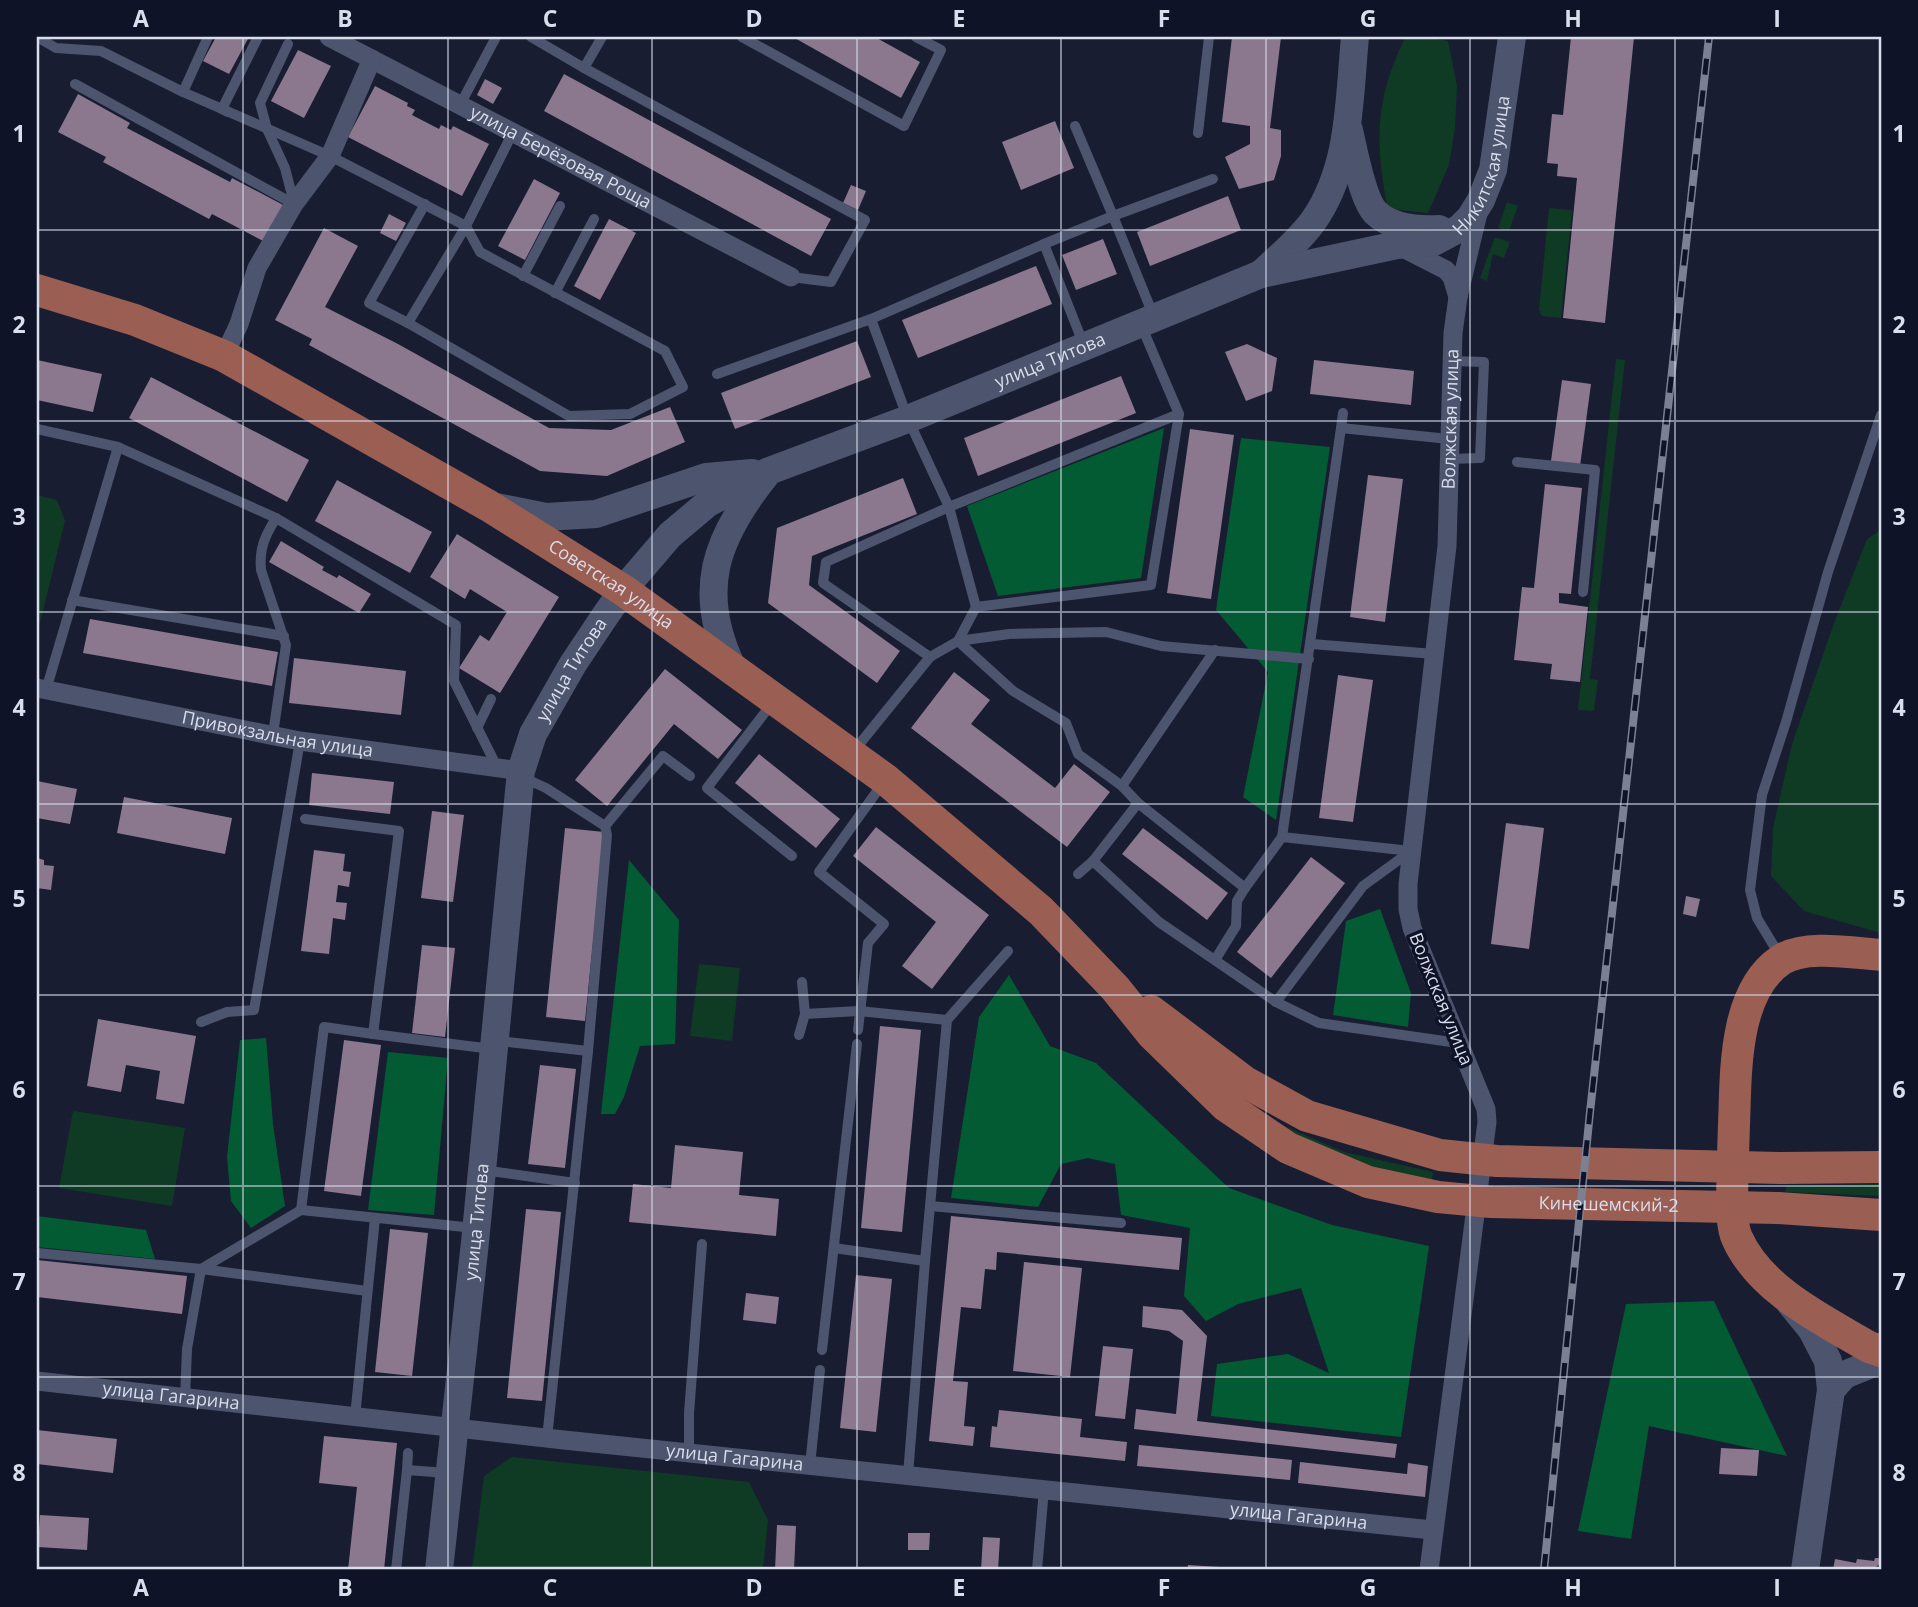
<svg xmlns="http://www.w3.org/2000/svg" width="1918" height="1607" font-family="'Open Sans',sans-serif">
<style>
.green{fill:#0f3b24}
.forest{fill:#035b33}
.building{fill:#8b788f}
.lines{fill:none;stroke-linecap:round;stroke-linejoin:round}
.lane{stroke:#4d546d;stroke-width:10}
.street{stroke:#4d546d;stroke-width:19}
.secondary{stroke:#4d546d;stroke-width:28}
.primary{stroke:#9a5e52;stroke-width:32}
.rail-casing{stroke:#7b8092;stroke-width:8}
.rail{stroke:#0f1328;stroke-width:5;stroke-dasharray:16;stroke-linecap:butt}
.grid{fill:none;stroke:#d9ddec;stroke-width:2;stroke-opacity:0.55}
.labels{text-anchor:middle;stroke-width:7;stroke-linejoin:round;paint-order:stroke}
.street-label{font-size:18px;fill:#d9ddec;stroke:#0f1328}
.neatline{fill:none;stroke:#d9ddec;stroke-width:2.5}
.grid-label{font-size:23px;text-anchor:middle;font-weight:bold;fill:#d9ddec}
</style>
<rect width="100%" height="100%" fill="#181d32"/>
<!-- green -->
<g class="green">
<path d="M1425 37 1448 41 1457 86 1455 128 1449 165 1428 213 1398 210 1387 206C1375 140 1375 99 1405 38Z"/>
<path d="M1507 202 1518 206 1509 231 1498 228Z"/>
<path d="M1549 208 1572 210 1561 318 1542 316 1539 310Z"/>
<path d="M1495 237 1510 242 1504 258 1493 254 1487 281 1480 278Z"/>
<path d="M1616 359 1625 360 1590 679 1598 680 1594 711 1578 710Z"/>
<path d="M37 495 57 500 65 521 40 623 37 625Z"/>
<path d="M1881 530V933L1804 911 1771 876 1773 828 1792 744 1834 623 1867 539Z"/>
<path d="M699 964 740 968 732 1041 690 1036Z"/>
<path d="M73 1111 185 1128 172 1206 59 1188Z"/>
<path d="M1273 1121 1344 1152 1433 1172 1432 1180 1397 1178 1266 1125Z"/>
<path d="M1881 1184V1196L1786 1192V1186Z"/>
<path d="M512 1457 749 1482 768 1520 763 1570H472L484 1476Z"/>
</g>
<!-- forest -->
<g class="forest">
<path d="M1164 428 1141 578 998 596 967 506Z"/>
<path d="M1241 438 1330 447 1276 820 1243 797 1268 672 1216 610Z"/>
<path d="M629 860 679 920 675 1044 640 1046 624 1097 615 1114H601Z"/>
<path d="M1380 909 1411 993 1408 1027 1333 1015 1346 921Z"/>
<path d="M1009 975 1050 1046 1096 1063 1229 1188 1332 1225 1429 1246 1401 1437 1211 1416 1217 1364 1288 1354 1329 1373 1301 1288 1238 1304 1206 1321 1184 1296 1190 1228 1121 1215 1115 1164 1088 1158 1061 1164 1038 1207 951 1198 979 1017Z"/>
<path d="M266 1038 273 1124 285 1206 251 1228 231 1201 227 1157 240 1040Z"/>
<path d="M388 1052 448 1058 434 1215 368 1210Z"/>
<path d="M37 1216 146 1230 155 1259 37 1247Z"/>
<path d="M1714 1301 1787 1456 1649 1426 1631 1539 1578 1531 1626 1304Z"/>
</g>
<!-- building -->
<g class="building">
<path d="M216 37H249L229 74 203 61Z"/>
<path d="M793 37H875L920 62 901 98Z"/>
<path d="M1232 37H1281L1270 128 1281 130V156L1274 180 1239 189 1225 157 1250 144V126L1222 122Z"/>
<path d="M1571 37H1634L1605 323 1563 318 1577 178 1557 176 1558 164 1547 163 1552 114 1563 115Z"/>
<path d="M298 50 331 66 304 118 271 101Z"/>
<path d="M564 74 831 219 811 256 544 111Z"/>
<path d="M485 79 502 88 493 104 477 95Z"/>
<path d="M375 86 408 103 407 106 415 110 412 115 439 129 441 125 451 130 453 126 489 144 462 196 348 137Z"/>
<path d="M78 94 130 123 127 128 230 182 232 178 285 206 265 242 212 214 209 219 103 162 106 157 58 132Z"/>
<path d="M1055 121 1074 168 1021 190 1002 142Z"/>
<path d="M534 179 560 193 525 260 498 246Z"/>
<path d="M851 185 866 191 858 210 843 203Z"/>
<path d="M1228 196 1241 230 1150 266 1137 232Z"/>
<path d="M389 214 406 223 396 241 380 233Z"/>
<path d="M609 219 636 233 600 300 574 286Z"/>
<path d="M324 228 358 246 325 307 398 344 549 428 611 430 670 407 685 442 607 476 540 471 309 345 312 339 275 320Z"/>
<path d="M1103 239 1117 274 1076 290 1062 255Z"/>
<path d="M1036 266 1052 304 918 358 902 320Z"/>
<path d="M857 341 871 377 735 429 721 393Z"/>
<path d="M1247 344 1277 358 1272 391 1246 401 1225 352Z"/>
<path d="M37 360 102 374 93 412 37 400Z"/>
<path d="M1314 360 1414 371 1411 405 1310 394Z"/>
<path d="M1121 376 1136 413 978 476 964 438Z"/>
<path d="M151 377 309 460 287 502 129 418Z"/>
<path d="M1562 380 1591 384 1580 466 1551 461Z"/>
<path d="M1190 429 1234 435 1211 599 1167 593Z"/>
<path d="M1368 475 1403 479 1385 622 1350 617Z"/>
<path d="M903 478 917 514 812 556 809 585 900 651 877 683 768 603 777 528Z"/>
<path d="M337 480 432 532 410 573 315 521Z"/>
<path d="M1545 484 1582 488 1571 594 1559 593V603L1588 607 1580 682 1550 679 1552 664 1514 660 1522 587 1534 588Z"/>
<path d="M457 534 559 597 500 693 459 668 480 635 489 641 507 612 470 589 465 599 430 577Z"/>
<path d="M281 541 324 567 322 570 337 578 339 575 371 594 359 613 269 562Z"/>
<path d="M90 619 278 652 272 686 83 653Z"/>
<path d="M294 658 406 671 401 715 289 703Z"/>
<path d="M665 669 742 730 718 759 674 724 607 806 575 780Z"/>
<path d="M954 672 990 700 971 724 1055 788 1074 764 1110 792 1067 847 911 728Z"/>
<path d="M1338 675 1373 680 1353 822 1319 818Z"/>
<path d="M759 754 840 819 816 848 735 783Z"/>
<path d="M312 773 394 782 390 814 309 805Z"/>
<path d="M37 781 77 789 70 824 37 818Z"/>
<path d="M124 797 232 818 225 854 117 833Z"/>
<path d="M432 811 464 815 453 902 421 898Z"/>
<path d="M1506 823 1544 828 1529 949 1491 944Z"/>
<path d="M876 827 989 915 932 989 902 966 936 922 853 856Z"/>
<path d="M565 828 604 832 585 1021 546 1017Z"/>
<path d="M1143 828 1228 893 1207 920 1122 854Z"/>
<path d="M314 850 345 854 343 871 351 872 349 887 338 885 336 902 347 903 345 920 333 918 329 954 301 951Z"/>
<path d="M1311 857 1345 883 1271 978 1237 952Z"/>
<path d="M37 858 44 860V865L54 866 51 890 37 888Z"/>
<path d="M1686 896 1700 899 1696 917 1683 914Z"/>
<path d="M422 945 455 948 445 1037 412 1033Z"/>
<path d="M98 1019 196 1036 184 1104 156 1099 160 1071 126 1065 121 1092 87 1086Z"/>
<path d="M880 1026 921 1030 902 1232 861 1228Z"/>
<path d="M344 1040 381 1045 361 1196 324 1191Z"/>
<path d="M540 1065 576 1069 565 1168 528 1164Z"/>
<path d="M675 1145 743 1152 739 1195 779 1199 776 1236 629 1222 633 1184 671 1188Z"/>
<path d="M526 1209 561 1212 542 1401 507 1398Z"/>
<path d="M951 1216 1182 1238 1179 1270 997 1252 996 1270 985 1269 981 1309 961 1307 953 1381 968 1382 964 1426 975 1427 973 1446 929 1441Z"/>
<path d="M390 1229 428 1233 412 1376 375 1372Z"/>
<path d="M37 1260 187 1276 182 1314 37 1297Z"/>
<path d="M1024 1262 1082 1268 1070 1377 1013 1371Z"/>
<path d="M856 1275 892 1279 876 1432 840 1428Z"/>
<path d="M746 1293 779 1297 776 1324 743 1320Z"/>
<path d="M1143 1306 1182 1310 1207 1336 1197 1421 1397 1444 1395 1458 1134 1429 1136 1409 1176 1414 1183 1341 1169 1331 1142 1327Z"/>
<path d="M1103 1346 1133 1349 1125 1419 1095 1416Z"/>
<path d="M999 1410 1082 1419 1080 1437 1127 1442 1125 1461 990 1447 992 1426 997 1427Z"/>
<path d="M37 1430 117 1439 113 1473 37 1464Z"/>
<path d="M324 1436 397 1443 384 1570H348L357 1487 319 1483Z"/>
<path d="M1139 1445 1292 1460 1290 1480 1137 1466Z"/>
<path d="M1721 1448 1759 1450 1757 1476 1719 1474Z"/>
<path d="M1300 1462 1407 1474 1408 1463 1428 1466 1425 1497 1298 1483Z"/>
<path d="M40 1515 89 1518 87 1550 38 1547Z"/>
<path d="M777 1525 796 1526 794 1570H775Z"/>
<path d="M908 1533H930L929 1550H908Z"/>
<path d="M983 1537 1000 1538 998 1570H981Z"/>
<path d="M1875 1558H1881V1563L1872 1570H1833L1835 1559 1856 1563 1857 1559 1874 1561Z"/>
<path d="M1188 1565 1220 1567V1570H1187Z"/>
</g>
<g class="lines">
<!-- lane -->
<g class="lane">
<path d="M37 37 56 48 101 51 183 92"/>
<path d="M208 37 183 92 330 156 466 226 408 323 569 416 630 414 683 387 665 351 480 252 466 226 513 132"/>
<path d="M531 37 584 68 865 220 831 282 791 277"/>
<path d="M742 37 904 126 941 50 916 37"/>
<path d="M288 44 260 103 267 129 285 168 294 203"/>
<path d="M584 68 602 37"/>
<path d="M75 84 294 204"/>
<path d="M460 105 496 37"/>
<path d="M228 112 222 109 258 37"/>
<path d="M1075 126 1113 216 1213 179"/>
<path d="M1198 133 1209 37"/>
<path d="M523 276 560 206"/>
<path d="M555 293 594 219"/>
<path d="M408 323 369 303 425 204"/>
<path d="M1141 325 1179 414"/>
<path d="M1083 343 1044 244 1113 216 1154 317"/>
<path d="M717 374 871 319"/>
<path d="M1179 414 1151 585 976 607 958 641 930 657 823 583 826 562 949 507Z"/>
<path d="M1341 428 1343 413"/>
<path d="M37 429 118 447 276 518 456 625 454 681 497 767"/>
<path d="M1449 459 1480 458 1484 362 1452 361"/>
<path d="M1517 462 1595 470 1583 592"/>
<path d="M72 600 284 636"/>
<path d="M976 607 949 507 908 419 871 319 1044 244"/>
<path d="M958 641 1009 634 1106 632 1161 646 1309 659"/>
<path d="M958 641 1013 691 1066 723 1078 754 1122 786 1138 803 1093 861"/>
<path d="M1312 644 1434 654"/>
<path d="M46 690 118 447"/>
<path d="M773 702 707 788 792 856"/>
<path d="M477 728 491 699"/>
<path d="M273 734 286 645 261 570C259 548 265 536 276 518"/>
<path d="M853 752 930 657"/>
<path d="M524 778 546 788 605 826 607 835 588 1051 547 1438"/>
<path d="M1122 786 1215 650"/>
<path d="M1138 803 1245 888 1282 837"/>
<path d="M305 819 399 831 373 1034 492 1049"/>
<path d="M605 826 663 756 690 776"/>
<path d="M1411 851 1282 837 1341 428 1449 439"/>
<path d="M1078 874 1093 861 1159 922 1276 1002 1319 1023 1458 1043"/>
<path d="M1780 956 1757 918 1750 890 1762 795 1786 722 1828 572 1881 415"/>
<path d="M1215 960 1236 926 1237 901 1245 888"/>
<path d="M802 982 805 1014 859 1011 947 1020"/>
<path d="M1276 1002 1363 886 1411 851"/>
<path d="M201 1022 227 1012 254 1010 300 741"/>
<path d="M858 1030 868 943 884 924 819 872 883 783"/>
<path d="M799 1035 805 1014"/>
<path d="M499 1041 588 1051"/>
<path d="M483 1170 575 1183"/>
<path d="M930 1206 1121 1223"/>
<path d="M301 1210 324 1027 373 1034"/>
<path d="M834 1248 925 1261"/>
<path d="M37 1253 201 1269 367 1291"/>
<path d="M822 1350 857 1044"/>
<path d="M185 1398 187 1349 201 1269 301 1210 474 1228"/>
<path d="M355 1417 375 1218"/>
<path d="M689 1452V1413L702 1244"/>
<path d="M810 1465 820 1370"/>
<path d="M407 1470 408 1453"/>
<path d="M908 1475 925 1261 947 1020 1008 951"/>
<path d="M396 1570 407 1470 446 1473"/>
<path d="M1037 1570 1044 1489"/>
</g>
<!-- street -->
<g class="street">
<path id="s1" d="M329 37 791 277"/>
<path d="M1399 246 1446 270 1452 277 1458 297"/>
<path d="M224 356 239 324 257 268 294 204 330 156 372 59"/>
<path id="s2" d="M37 688 300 741 521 771"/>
<path id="s3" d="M37 1381 564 1440 1432 1530"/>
<path id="s4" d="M1429 1570 1487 1122 1486 1109 1412 928 1408 909V884L1447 546 1453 333 1458 297 1479 209"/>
</g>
<!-- secondary -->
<g class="secondary">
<path d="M1349 130C1353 148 1363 201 1376 213 1392 228 1419 230 1439 229"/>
<path d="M1261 274C1279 257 1300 240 1314 220 1351 167 1349 98 1355 37"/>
<path d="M496 507 546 517 596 514 706 477 752 473"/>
<path d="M732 667C696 591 715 539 765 476"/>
<path d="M1790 1303 1812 1330 1828 1361 1831 1390 1805 1570"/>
<path d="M1831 1390 1844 1375 1881 1360"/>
<path id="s5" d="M439 1570 475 1242 521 771 533 734 573 664 605 616 623 590 670 535 708 503 769 471 908 419 1261 274 1397 245 1434 242 1460 228 1470 218 1481 200 1493 170 1512 37"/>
</g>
<!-- primary -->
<g class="primary">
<path id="s6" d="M37 290 135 320 224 356 489 506 623 590 885 779 1041 911 1115 988 1152 1034 1226 1106 1288 1148 1368 1182 1438 1197 1491 1202 1778 1208 1881 1215"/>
<path d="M1881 955C1853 953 1805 944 1781 960 1733 992 1736 1075 1734 1125 1733 1154 1732 1183 1732 1211 1733 1220 1733 1230 1737 1238 1760 1290 1823 1320 1869 1347L1881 1351"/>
<path d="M1151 1011 1245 1082 1307 1116 1440 1155 1497 1161 1780 1168 1881 1167"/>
</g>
<defs>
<path id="rail" d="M1544 1570 1590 1112 1709 37"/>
</defs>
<!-- rail casing -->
<use href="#rail" class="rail-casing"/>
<!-- rail -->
<use href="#rail" class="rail"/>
</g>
<!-- grid -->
<path class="grid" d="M243 37V1570M448 37V1570M652 37V1570M857 37V1570M1061 37V1570M1266 37V1570M1470 37V1570M1675 37V1570M37 230H1881M37 421H1881M37 612H1881M37 804H1881M37 995H1881M37 1186H1881M37 1377H1881"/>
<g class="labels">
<!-- street labels -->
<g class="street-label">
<text dy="6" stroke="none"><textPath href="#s1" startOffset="261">улица Берёзовая Роща</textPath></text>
<text dy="6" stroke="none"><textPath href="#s5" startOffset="2007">Никитская улица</textPath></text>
<text dy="6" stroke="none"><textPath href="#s5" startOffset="1505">улица Титова</textPath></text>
<text dy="6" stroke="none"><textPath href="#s4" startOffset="1172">Волжская улица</textPath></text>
<text dy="6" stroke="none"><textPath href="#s6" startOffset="648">Советская улица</textPath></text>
<text dy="6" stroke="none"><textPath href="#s5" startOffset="917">улица Титова</textPath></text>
<text dy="6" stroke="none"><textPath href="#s2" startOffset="245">Привокзальная улица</textPath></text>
<text transform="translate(1441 999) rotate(68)" y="6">Волжская улица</text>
<text dy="6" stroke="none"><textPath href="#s6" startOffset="1862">Кинешемский-2</textPath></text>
<text dy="6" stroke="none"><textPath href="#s5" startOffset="350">улица Титова</textPath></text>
<text dy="6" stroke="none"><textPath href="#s3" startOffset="135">улица Гагарина</textPath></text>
<text dy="6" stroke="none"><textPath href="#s3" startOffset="702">улица Гагарина</textPath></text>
<text dy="6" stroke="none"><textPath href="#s3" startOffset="1269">улица Гагарина</textPath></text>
</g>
</g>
<!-- border -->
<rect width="1918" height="1607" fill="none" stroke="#0f1328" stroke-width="77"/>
<rect x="38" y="38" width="1842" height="1530" class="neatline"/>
<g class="grid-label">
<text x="141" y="27">A</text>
<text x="345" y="27">B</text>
<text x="550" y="27">C</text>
<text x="754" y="27">D</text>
<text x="959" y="27">E</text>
<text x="1164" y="27">F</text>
<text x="1368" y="27">G</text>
<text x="1573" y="27">H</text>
<text x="1777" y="27">I</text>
<text x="19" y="142">1</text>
<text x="1899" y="142">1</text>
<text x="19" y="333">2</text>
<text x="1899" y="333">2</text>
<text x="19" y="525">3</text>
<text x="1899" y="525">3</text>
<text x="19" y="716">4</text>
<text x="1899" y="716">4</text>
<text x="19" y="907">5</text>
<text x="1899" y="907">5</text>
<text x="19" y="1098">6</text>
<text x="1899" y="1098">6</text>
<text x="19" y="1290">7</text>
<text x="1899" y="1290">7</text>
<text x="19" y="1481">8</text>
<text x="1899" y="1481">8</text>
<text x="141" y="1596">A</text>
<text x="345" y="1596">B</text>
<text x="550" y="1596">C</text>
<text x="754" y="1596">D</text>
<text x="959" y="1596">E</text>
<text x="1164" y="1596">F</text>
<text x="1368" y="1596">G</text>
<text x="1573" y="1596">H</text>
<text x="1777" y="1596">I</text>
</g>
</svg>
